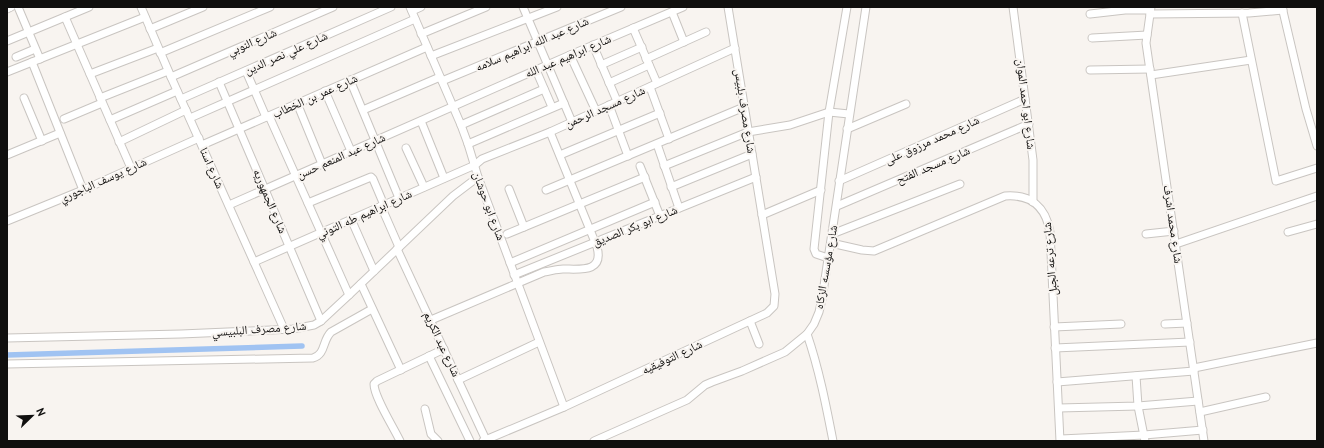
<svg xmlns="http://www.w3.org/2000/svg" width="1324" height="448" font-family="'PT Sans','Noto Naskh Arabic',sans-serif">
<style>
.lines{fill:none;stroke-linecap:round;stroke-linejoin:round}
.canal{stroke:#a0c3f2;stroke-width:5.5}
.minor-casing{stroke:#c9c5c1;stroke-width:9}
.minor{stroke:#fff;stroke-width:7}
.labels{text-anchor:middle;stroke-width:4;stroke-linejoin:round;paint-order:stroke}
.street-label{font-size:12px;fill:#100f0e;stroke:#f8f4f0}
</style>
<rect width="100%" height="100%" fill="#f8f4f0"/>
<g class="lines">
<!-- canal -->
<path class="canal" d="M7 355 302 346"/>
<defs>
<g id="minor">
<path d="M18 7 40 59"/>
<path d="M141 7 171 77 284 329"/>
<path d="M410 7 461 125 468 144 478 177 564 407"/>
<path d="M523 7 572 122"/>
<path d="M1013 7 1033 160V202"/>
<path d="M1151 7 1146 43 1204 441"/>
<path d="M1282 7 1306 109 1317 146"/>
<path d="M7 9 11 7"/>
<path d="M412 11 421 7"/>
<path d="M672 12 684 42"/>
<path d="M1242 13 1276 181 1317 168"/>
<path d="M1090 14 1125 10H1150"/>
<path d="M1150 14 1249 13 1283 10"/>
<path d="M65 17 131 168"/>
<path d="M633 28 657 83"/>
<path d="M150 29 203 7"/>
<path d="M421 34 486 7"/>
<path d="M1092 38 1147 35"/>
<path d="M7 41 89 7"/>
<path d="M593 45 617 101"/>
<path d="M160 53 270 7"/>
<path d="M570 55 596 111"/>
<path d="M431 56 557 7"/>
<path d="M16 57 35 49"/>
<path d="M646 59 706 32"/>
<path d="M32 62 83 190"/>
<path d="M601 65 642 47"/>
<path d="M536 70 552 107"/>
<path d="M1090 70 1150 69"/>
<path d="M246 71 266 117"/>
<path d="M7 72 145 17"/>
<path d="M90 74 158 48"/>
<path d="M1151 75 1251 60"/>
<path d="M171 77 333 7"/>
<path d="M350 80 399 198"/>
<path d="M442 81 621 7"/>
<path d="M219 82 321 321"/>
<path d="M609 83 649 65"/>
<path d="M650 87 669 139"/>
<path d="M325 91 351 151"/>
<path d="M24 98 42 141"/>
<path d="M100 98 168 71"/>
<path d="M181 99 391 7"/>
<path d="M297 103 322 164"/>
<path d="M609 105 628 156"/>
<path d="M363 110 440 77"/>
<path d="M269 116 349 295"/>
<path d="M190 118 415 19"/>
<path d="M64 119 102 103"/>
<path d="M110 120 177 91"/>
<path d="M421 121 444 178"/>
<path d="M461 125 544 89"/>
<path d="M847 129 906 104"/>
<path d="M119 142 186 110"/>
<path d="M468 144 564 103"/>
<path d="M657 144 679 208"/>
<path d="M202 145 427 47"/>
<path d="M406 148 424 187"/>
<path d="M7 155 60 133"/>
<path d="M560 155 660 113"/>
<path d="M640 166 660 216"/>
<path d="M664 166 748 132 790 125 829 112 849 114"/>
<path d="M839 181 1025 99"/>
<path d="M671 187 752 154"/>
<path d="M509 189 524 227"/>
<path d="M546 190 744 107"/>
<path d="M308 203 371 177 373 179 384 205"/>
<path d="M229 205 570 55 683 7"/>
<path d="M381 206 399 247"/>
<path d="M837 206 1029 124"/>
<path d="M762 215 821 190"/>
<path d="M351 219 374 271"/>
<path d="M7 221 83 190 199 138"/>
<path d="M1288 232 1317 224"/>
<path d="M507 234 645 177"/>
<path d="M832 234 960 184"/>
<path d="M1146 234 1174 231"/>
<path d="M831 243 862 250 874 251 1005 196C1031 194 1046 207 1050 232L1060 441"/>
<path d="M1176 244 1317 196"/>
<path d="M397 249 486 440"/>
<path d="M828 258 816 254 814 249 829 112 847 7"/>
<path d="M254 262 475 165 482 159 550 132 735 48"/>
<path d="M510 263 655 202"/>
<path d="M514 275 756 177"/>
<path d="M361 284 401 370"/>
<path d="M431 320 544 272C551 271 557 269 563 269 580 269 604 273 597 247L550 132"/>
<path d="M750 321 759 344"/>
<path d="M1165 324 1187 323"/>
<path d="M1054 327 1121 324"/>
<path d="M807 334C819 369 826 405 833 441"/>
<path d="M7 338 181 334 293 329 314 325 321 321 349 295 453 196 478 177"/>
<path d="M1055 348 1190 342"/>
<path d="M429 356 470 441"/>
<path d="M7 364 313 358C326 354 322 341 331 332L372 309"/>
<path d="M1194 368 1317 343"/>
<path d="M1136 376 1138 406 1145 441"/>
<path d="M458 380 539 342"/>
<path d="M1057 382 1194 371"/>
<path d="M1059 408 1138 406 1198 401"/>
<path d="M425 409 431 434 438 441"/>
<path d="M1200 412 1266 397"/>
<path d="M1061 439 1144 435 1203 430"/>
<path d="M400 441C394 428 374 397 374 384L377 381 444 349"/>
<path d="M483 441 564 407 767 313 774 306 775 294 728 7"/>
<path d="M594 441 687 400 705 385 712 382 742 371 785 352 807 334 814 324 819 312 822 299 866 7"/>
</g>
</defs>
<!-- minor casing -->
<use href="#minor" class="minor-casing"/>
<!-- minor -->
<use href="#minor" class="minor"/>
</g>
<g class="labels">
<!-- street labels -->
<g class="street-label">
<text transform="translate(252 42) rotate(-23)" y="4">شارع النوبي</text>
<text transform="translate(532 44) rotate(-23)" y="4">شارع عبد الله ابراهيم سلامه</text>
<text transform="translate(286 53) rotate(-24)" y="4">شارع علي نصر الدين</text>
<text transform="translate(568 56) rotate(-23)" y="4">شارع ابراهيم عبد الله</text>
<text transform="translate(315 96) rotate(-24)" y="4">شارع عمر بن الخطاب</text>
<text transform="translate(1026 104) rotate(83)" y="4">شارع ابو احمد الموان</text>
<text transform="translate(605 107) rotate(-24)" y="4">شارع مسجد الرحمن</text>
<text transform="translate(745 111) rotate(81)" y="4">شارع مصرف بلبيس</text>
<text transform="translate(932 140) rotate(-24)" y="4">شارع محمد مرزوق على</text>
<text transform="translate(341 156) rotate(-24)" y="4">شارع عبد المنعم حسن</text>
<text transform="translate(933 165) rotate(-23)" y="4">شارع مسجد الفتح</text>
<text transform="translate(212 168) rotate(66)" y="4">شارع اسنا</text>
<text transform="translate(103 180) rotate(-24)" y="4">شارع يوسف الباجوري</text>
<text transform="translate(270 201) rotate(67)" y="4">شارع الجمهوريه</text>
<text transform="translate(489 206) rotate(70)" y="4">شارع ابو حوشان</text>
<text transform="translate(364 214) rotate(-24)" y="4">شارع ابراهيم طه التوني</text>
<text transform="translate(1173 224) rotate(82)" y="4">شارع محمد اشرف</text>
<text transform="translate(635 226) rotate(-22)" y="4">شارع ابو بكر الصديق</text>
<text transform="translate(1050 259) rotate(-95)" y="4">شارع ترعه الجبل</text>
<text transform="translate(826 267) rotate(-80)" y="4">شارع مؤسسه الزكاه</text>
<text transform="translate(259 329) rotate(-4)" y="4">شارع مصرف البلبيسي</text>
<text transform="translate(442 344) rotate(65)" y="4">شارع عبد الكريم</text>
<text transform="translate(672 357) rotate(-25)" y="4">شارع التوفيقيه</text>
</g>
</g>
<!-- border -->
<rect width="1324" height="448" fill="none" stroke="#100f0e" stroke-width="16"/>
<!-- north arrow -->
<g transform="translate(32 416) rotate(67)" stroke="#f8f4f0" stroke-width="3" paint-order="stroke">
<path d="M0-3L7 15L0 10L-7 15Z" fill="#100f0e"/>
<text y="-6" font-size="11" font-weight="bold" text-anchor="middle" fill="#100f0e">N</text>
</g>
</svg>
